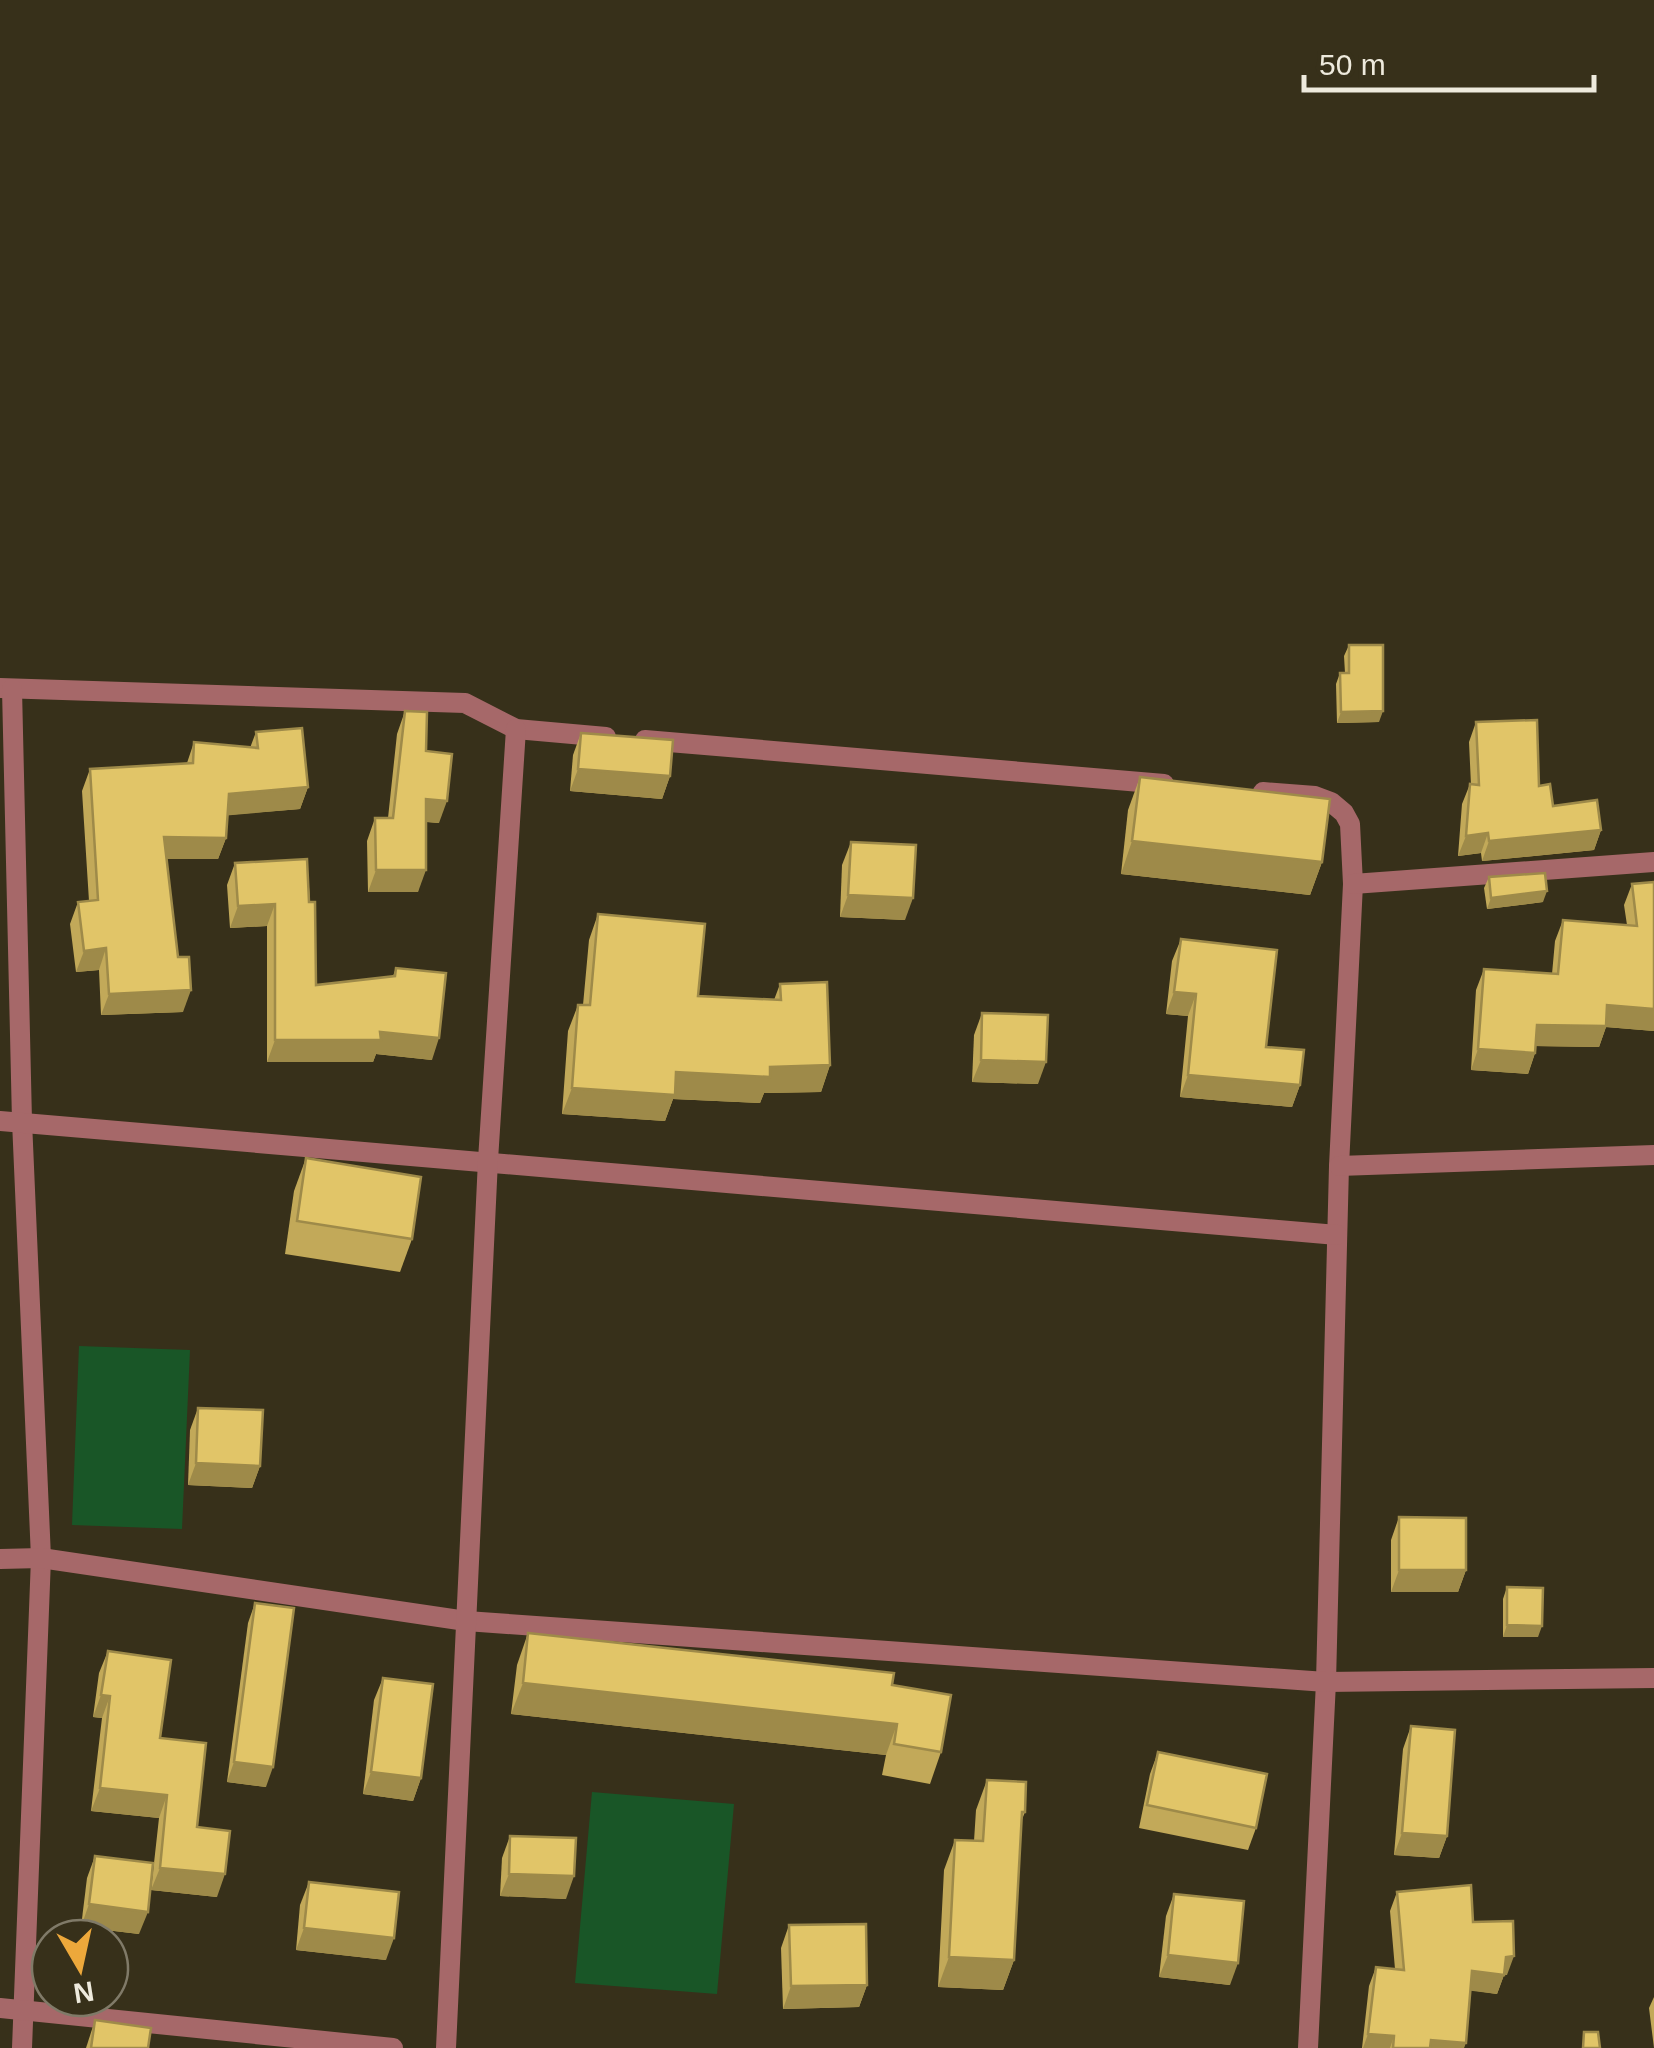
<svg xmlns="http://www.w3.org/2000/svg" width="1654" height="2048" font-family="Arial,sans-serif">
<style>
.green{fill:#195627}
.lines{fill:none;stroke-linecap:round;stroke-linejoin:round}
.minor{stroke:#a66869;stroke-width:20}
.wall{fill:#c2a959}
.shaded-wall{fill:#9e8a49}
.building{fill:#e1c568;stroke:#9e8a49;stroke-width:2.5}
</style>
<rect width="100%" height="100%" fill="#37301a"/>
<!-- green -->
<g class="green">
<path d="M79 1346 190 1350 182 1529 72 1525Z"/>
<path d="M592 1792 734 1804 717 1994 575 1983Z"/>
</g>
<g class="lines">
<!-- minor -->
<g class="minor">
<path d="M0 688 465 703 516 729 606 737"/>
<path d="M12 689 22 1121 41 1558 22 2048"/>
<path d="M645 740 1164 784"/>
<path d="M1263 792 1315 796 1331 802 1344 813 1350 824 1353 884 1339 1166 1326 1682 1308 2048"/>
<path d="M1353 884 1654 862"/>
<path d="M0 1121 1337 1235"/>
<path d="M1339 1166 1654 1155"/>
<path d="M0 1559 41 1558 466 1621 1326 1682 1654 1678"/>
<path d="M0 2008 393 2048"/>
<path d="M446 2048 488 1160 516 729"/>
</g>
</g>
<!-- wall -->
<g class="wall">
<path d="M1349 645 1379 722 1337 723 1336 684 1340 673H1345L1344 656Z"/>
<path d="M405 711 426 751 439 823 426 822 418 892H368L367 841 375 818H388L397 734Z"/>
<path d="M1476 722 1539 786 1553 806 1601 830 1594 850 1482 861 1481 853 1458 856 1462 804 1470 784 1471 785 1469 742Z"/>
<path d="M256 732 308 787 300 809 227 815 226 838 218 859H167L183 1012 101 1015 99 970 76 972 70 924 78 902 89 901 82 791 90 769 187 763 194 742 250 748Z"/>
<path d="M581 733 670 776 662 799 570 791 573 755Z"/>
<path d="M1140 777 1322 862 1310 895 1121 874 1128 810Z"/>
<path d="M851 842 905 920 840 917 842 865Z"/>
<path d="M307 859 316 985 393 976 396 968 432 1060 376 1054 373 1062H267V926L230 928 227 885 235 863Z"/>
<path d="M1489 877 1543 902 1487 909 1484 888Z"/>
<path d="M1654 882V1031L1606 1027 1599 1047 1536 1046 1535 1053 1528 1074 1471 1070 1476 990 1484 969 1552 974 1555 941 1563 920 1627 925 1624 905 1632 884Z"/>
<path d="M598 914 698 996 774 1000 780 984 830 1065 821 1092 764 1093 760 1103 673 1099 665 1121 562 1114 568 1031 578 1005H583L589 940Z"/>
<path d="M1181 939 1266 1047 1300 1085 1292 1107 1180 1097 1188 1016 1166 1014 1172 961Z"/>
<path d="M982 1013 1038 1084 972 1082 974 1035Z"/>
<path d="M306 1158 412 1239 400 1272 285 1254 294 1191Z"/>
<path d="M198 1408 260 1466 252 1488 188 1485 190 1430Z"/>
<path d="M1399 1517 1466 1570 1458 1592H1391V1540Z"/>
<path d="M1507 1587 1538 1637H1503V1599Z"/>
<path d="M255 1603 266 1787 227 1782 248 1623Z"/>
<path d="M528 1633 892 1685 941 1752 930 1784 882 1775 886 1755 511 1714 517 1665Z"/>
<path d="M108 1651 160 1738 197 1827 217 1897 151 1890 159 1818 91 1811 102 1718 93 1717 99 1673Z"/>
<path d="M383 1678 421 1778 413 1801 363 1794 374 1700Z"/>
<path d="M1411 1726 1447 1836 1439 1858 1394 1855 1403 1749Z"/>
<path d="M1158 1752 1256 1828 1248 1850 1139 1828 1150 1774Z"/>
<path d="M987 1780 1025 1812 1021 1822 1014 1960 1003 1990 938 1987 944 1870 955 1840 974 1841 976 1810Z"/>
<path d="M510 1836 566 1899 500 1896 502 1858Z"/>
<path d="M95 1856 139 1934 81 1927 87 1878Z"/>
<path d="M309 1882 386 1960 296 1950 300 1905Z"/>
<path d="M1397 1892 1473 1922 1507 1975H1504L1497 1994 1470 1990 1464 2048H1362L1369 1986 1376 1967 1395 1969 1390 1911Z"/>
<path d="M1174 1894 1230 1985 1159 1977 1166 1916Z"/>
<path d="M789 1925 867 1985 859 2007 783 2009 781 1948Z"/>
<path d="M1654 1997V2048L1649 2008Z"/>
<path d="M95 2020 148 2048H86Z"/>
</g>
<!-- shaded-wall -->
<g class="shaded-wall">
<path d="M1383 711 1379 722 1337 723 1341 712Z"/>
<path d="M578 769 670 776 662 799 570 791Z"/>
<path d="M308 787 300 809 221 816 229 794Z"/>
<path d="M426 799 447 801 439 823 418 821Z"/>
<path d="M1601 830 1594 850 1482 861 1489 841Z"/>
<path d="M1488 833 1481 853 1458 856 1466 836Z"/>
<path d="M164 837 226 838 218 859H156Z"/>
<path d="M1132 841 1322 862 1310 895 1121 874Z"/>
<path d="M376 870H426L418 892H368Z"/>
<path d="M1547 891 1543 902 1487 909 1491 898Z"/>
<path d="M848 895 913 898 905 920 840 917Z"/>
<path d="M275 904 267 926 230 928 238 906Z"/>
<path d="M106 948 99 970 76 972 84 951Z"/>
<path d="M191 990 183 1012 101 1015 109 994Z"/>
<path d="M1174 992 1196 994 1188 1016 1166 1014Z"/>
<path d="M1607 1005 1654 1009V1031L1606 1027 1599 1047 1530 1046 1537 1025Z"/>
<path d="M380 1032 439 1038 432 1060 376 1054 373 1062H267L275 1040Z"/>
<path d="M1478 1049 1535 1053 1528 1074 1471 1070Z"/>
<path d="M981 1060 1046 1062 1038 1084 972 1082Z"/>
<path d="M830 1065 821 1092 764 1093 760 1103 673 1099 665 1121 562 1114 572 1088 676 1072Z"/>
<path d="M1188 1075 1300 1085 1292 1107 1180 1097Z"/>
<path d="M196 1463 260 1466 252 1488 188 1485Z"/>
<path d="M1399 1570H1466L1458 1592H1391Z"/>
<path d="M1507 1625 1542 1626 1538 1637H1503Z"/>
<path d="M523 1683 897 1724 886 1755 511 1714Z"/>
<path d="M101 1695 110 1696 102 1718 93 1717Z"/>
<path d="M234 1762 273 1767 266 1787 227 1782Z"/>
<path d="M371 1772 421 1778 413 1801 363 1794Z"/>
<path d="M100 1788 167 1795 159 1818 91 1811Z"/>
<path d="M1402 1833 1447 1836 1439 1858 1394 1855Z"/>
<path d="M160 1868 225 1874 217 1897 151 1890Z"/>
<path d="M509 1874 574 1876 566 1899 500 1896Z"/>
<path d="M89 1904 148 1912 139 1934 81 1927Z"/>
<path d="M304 1928 394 1938 386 1960 296 1950Z"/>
<path d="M1168 1955 1238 1963 1230 1985 1159 1977Z"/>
<path d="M1514 1956 1507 1975H1504L1497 1994 1465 1990 1472 1971 1506 1957Z"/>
<path d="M949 1957 1014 1960 1003 1990 938 1987Z"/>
<path d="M867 1985 859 2007 783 2009 791 1986Z"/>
<path d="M1368 2034 1394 2036 1390 2048H1363Z"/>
<path d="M1431 2040 1466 2043 1464 2048H1428Z"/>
</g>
<!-- building -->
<g class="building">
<path d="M1349 645H1383V711L1341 712 1340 673H1349Z"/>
<path d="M405 711 427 712 426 751 452 754 447 801 426 799V870H376L375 818H393Z"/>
<path d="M1537 720 1539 786 1550 784 1553 806 1597 800 1601 830 1489 841 1488 833 1466 836 1470 784 1479 785 1476 722Z"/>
<path d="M302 728 308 787 229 794 226 838 164 837 178 957H189L191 990 109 994 106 948 84 951 78 902 98 900 90 769 193 763 194 742 258 748 256 732Z"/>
<path d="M581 733 673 740 670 776 578 769Z"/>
<path d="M1140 777 1330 799 1322 862 1132 841Z"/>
<path d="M851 842 916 845 913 898 848 895Z"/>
<path d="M307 859 309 902H315L316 985 395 976 396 968 446 973 439 1038 380 1032 381 1040H275V904L238 906 235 863Z"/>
<path d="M1545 873 1547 891 1491 898 1489 877Z"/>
<path d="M1654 882V1009L1607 1005 1606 1026 1537 1025 1535 1053 1478 1049 1484 969 1558 974 1563 920 1637 926 1632 884Z"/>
<path d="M598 914 705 924 698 996 781 1000 780 984 827 982 830 1065 770 1067V1077L676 1072 675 1095 572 1088 578 1005H590Z"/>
<path d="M1181 939 1277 950 1266 1047 1304 1050 1300 1085 1188 1075 1196 994 1174 992Z"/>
<path d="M982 1013 1048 1015 1046 1062 981 1060Z"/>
<path d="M306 1158 421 1177 412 1239 297 1221Z"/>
<path d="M198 1408 263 1410 260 1466 196 1463Z"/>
<path d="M1399 1517 1466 1518V1570H1399Z"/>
<path d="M1507 1587 1543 1588 1542 1626 1507 1625Z"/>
<path d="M255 1603 294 1608 273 1767 234 1762Z"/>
<path d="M528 1633 894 1673 892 1685 951 1695 941 1752 894 1744 897 1724 523 1683Z"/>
<path d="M108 1651 171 1660 160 1738 206 1743 197 1827 230 1831 225 1874 160 1868 167 1795 100 1788 110 1696 101 1695Z"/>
<path d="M383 1678 433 1684 421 1778 371 1772Z"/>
<path d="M1411 1726 1455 1730 1447 1836 1402 1833Z"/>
<path d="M1158 1752 1267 1774 1256 1828 1147 1805Z"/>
<path d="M987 1780 1026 1782 1025 1812H1022L1014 1960 949 1957 955 1840 983 1841Z"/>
<path d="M510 1836 576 1838 574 1876 509 1874Z"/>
<path d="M95 1856 153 1863 148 1912 89 1904Z"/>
<path d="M309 1882 399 1892 394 1938 304 1928Z"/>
<path d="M1471 1885 1473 1922 1513 1921 1514 1956 1506 1957 1504 1975 1472 1971 1466 2043 1431 2040 1430 2048H1393L1394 2036 1368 2034 1376 1967 1404 1970 1397 1892Z"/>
<path d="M1174 1894 1244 1901 1238 1963 1168 1955Z"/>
<path d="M866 1924 867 1985 791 1986 789 1925Z"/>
<path d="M95 2020 151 2028 148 2048H91Z"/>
<path d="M1584 2032H1598L1600 2048H1583Z"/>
</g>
<!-- north arrow -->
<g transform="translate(80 1968) rotate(171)"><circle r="48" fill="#37301a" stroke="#807a68" stroke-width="2.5"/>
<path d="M0-8L18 38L0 25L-18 38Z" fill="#eda83b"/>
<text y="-15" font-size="28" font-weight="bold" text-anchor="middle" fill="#eeeadd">N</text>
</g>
<!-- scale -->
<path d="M1304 75v15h290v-15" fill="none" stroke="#eeeadd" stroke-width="5"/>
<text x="1319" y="75" font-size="30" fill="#eeeadd" stroke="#37301a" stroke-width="8" paint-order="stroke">50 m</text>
</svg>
